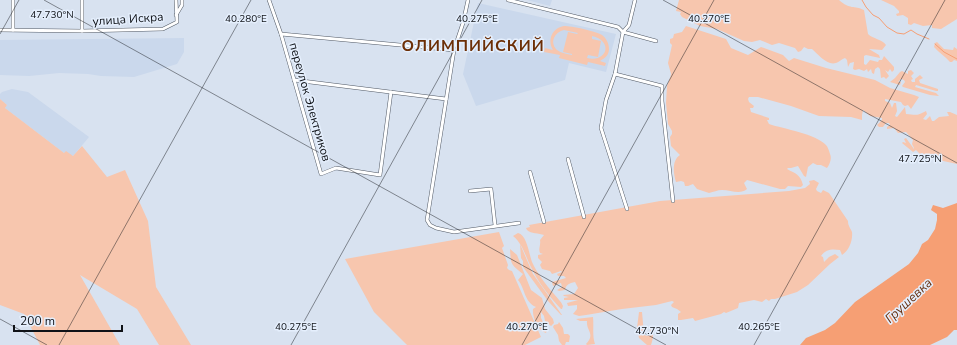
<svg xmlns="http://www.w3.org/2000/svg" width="957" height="345" font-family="'Nunito Sans',sans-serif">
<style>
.built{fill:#cad8ec}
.green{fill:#f7c6ae;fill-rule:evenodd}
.water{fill:#f69f74}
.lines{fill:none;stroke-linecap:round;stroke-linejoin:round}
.stream{stroke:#f69f74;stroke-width:1}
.minor-casing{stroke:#505864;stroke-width:4}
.minor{stroke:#fff;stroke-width:3}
.ticks{fill:none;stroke:#0f1217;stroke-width:1;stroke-opacity:0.45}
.labels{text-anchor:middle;stroke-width:3;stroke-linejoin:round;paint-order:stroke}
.street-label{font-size:12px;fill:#0f1217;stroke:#e5effd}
.water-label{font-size:13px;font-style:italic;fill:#683213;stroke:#e5effd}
.district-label{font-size:16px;font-weight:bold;letter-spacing:1px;fill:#6c2f07;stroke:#e5effd}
.ticks-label{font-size:10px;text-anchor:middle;fill:#0f1217;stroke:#e5effd;stroke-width:3;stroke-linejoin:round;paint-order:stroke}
</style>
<rect width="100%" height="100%" fill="#d8e2f0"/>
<!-- built -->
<g class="built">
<path d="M527 0H552L550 6Z"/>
<path d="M478 3 616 34 606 72 569 63 565 80 476 106 463 74Z"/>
<path d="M184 38V52L177 64 134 77 101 76 88 74 59 73 29 76 0 75V40Z"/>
<path d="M12 89 28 92 89 137 73 156 64 153 5 108 7 105 0 99V94L2 92Z"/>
</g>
<!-- green -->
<g class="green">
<path d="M679 0H839C850 10 854 5 864 10L868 34C873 39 882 39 886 45L882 50 869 49 879 55 880 58 866 55 864 56V64L866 65 870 60 878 62 879 60H882L884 56 894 67V70L892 72 890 69 888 72 885 70 889 76 886 79 884 77 881 78 880 69 878 67 875 69 874 74 872 73 871 69 868 72 867 69 864 71 859 69 855 70 853 69 854 62 850 63 848 67 847 60 845 58C842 59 839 62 836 63 827 66 818 54 812 49H808L804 47 801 51 798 52 795 48 779 43 772 45 760 40 752 42 744 41 717 29 700 26 682 17 680 14 681 12 676 11Z"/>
<path d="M881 0H957V19L941 29 932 28V25L923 26 914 23 911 25 908 24V18L903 15 897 16 896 14 899 13V11L894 6Z"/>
<path d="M564 26C571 26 596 31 602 35 606 38 609 43 609 49 609 55 605 58 600 61L606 63 605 66 588 62 587 65 559 58 560 55 544 52 545 48 553 50C547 40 552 28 564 26ZM564 30 578 33 577 34 568 32 563 52 572 54V55C567 54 561 53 557 50 549 42 555 32 564 30ZM592 36C614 41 607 63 587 58L588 55 598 57 601 41 592 39Z"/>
<path d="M686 26 726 39 731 48 748 55 761 47 783 55 789 61 794 58 826 68 875 80 890 88 914 95 919 97 911 109 908 105 905 106 903 105 901 102 885 99V101L890 103 892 108 894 103H896L897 111 895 116 897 117 905 107 906 114C916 115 917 116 926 111L927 114 923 119 926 120 930 116 932 121H934L939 117 949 116 947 112H950L957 115V164L934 159 922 153 920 154 916 150 913 152 902 143 903 142 906 143 904 139 906 138 914 149V148L912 144 913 140 906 132 898 133 894 128 887 129V127L890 125 889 123H886L883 127H879L877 125 882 120V118L870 116 863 110 862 115V120L851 117 819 116 791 106 758 97H749L748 99 749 102 754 106 753 108H750L751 112 769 118V120H767L769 124C784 129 816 134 826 145 828 147 829 151 830 154 832 158 830 164 827 168L821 165H817L813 163 808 167 806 177 804 176 798 166 791 168H788L787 169C796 174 800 174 803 185L801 187 788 186 785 189H780L747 180 744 183 747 189C740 195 731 190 722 190 717 190 714 192 709 193L697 189 693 184 688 186H685L684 182 681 181 676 182C673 173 672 160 680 155L671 146 670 137 672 134V131L668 124 666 103 667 86 670 78 671 74 668 63 672 45 670 43V39L673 38 674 34 682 32Z"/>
<path d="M937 42 944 49 953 50 954 47 957 49V61L954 60 952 62H950C945 56 939 53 934 47L935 43Z"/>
<path d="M911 70 914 73 911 76 913 79 911 80 912 82H915V79L920 75 923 78 919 80 920 83 938 89V91H936L916 85 915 87 936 93 939 96 930 95 903 87 902 86 905 82 904 80 901 79 898 82H901L900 85 890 82 895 78 900 72 902 71 908 74V71Z"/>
<path d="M0 99 7 105 5 108 64 153 66 151 73 156 82 146 107 177 125 170 148 221 156 287 191 345H159L137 309 80 275 120 345H40L24 314 0 305Z"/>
<path d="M814 180 819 183 816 189 817 191 821 193 823 190 829 193 848 221C848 226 850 227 852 232 853 240 849 251 842 255L840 250C832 249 826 249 821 256L823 257 824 262 829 257 835 254 839 257 830 264 808 285 797 292 775 299H771L769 301 766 299 762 302 754 300 739 303 738 308 726 313 724 312 721 314 695 321 693 318 681 320H678V314L681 312 677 309 672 307 671 305 674 302 672 301 656 305 622 309 586 315 579 316 573 314 577 309V305L568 306 567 303 578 300H564V298L569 297 564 296 563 295 574 294 578 288 575 282C569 283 566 285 565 290L559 291 557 290 562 287 561 283 553 286 552 282 566 278 564 276H558L557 274 562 272 561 271 552 274 550 271 542 269 540 265 542 262 538 258V255L543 254 540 253C538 249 541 245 540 240L544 235C539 233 531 234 527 230L526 228 530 227 529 225 660 201 789 191 805 188 810 184 809 181Z"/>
<path d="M499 232 504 246 502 248 508 265 507 268 509 270 512 271 541 337 525 345H407L374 312 345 259Z"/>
<path d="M518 233C527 235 529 254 532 262 537 273 546 285 554 294 557 298 561 301 563 306L562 309H561C550 297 540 285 533 271 526 259 524 245 513 236Z"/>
<path d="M520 244 533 274 562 315H561L548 301 523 267V261L521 258Z"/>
<path d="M510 249 517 255 531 290 542 298 545 309 553 319 554 323 551 326 545 321 544 316 541 312V318L547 330 546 333C538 331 532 317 533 309L536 307C524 302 525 288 518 280L523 274C510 264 511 264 510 249Z"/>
<path d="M639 312H642L644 334 646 336 648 335 652 327C654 332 653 340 651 345H647L639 338 637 328Z"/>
<path d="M593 317C594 326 592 336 595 344L587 345 586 344C596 334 586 331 587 321H580L576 319Z"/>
<path d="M559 322 563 328 564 334H568L570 336 569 342H566L565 345H562L559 341 558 335 553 327 554 325 558 324Z"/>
</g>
<!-- water -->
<path class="water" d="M957 203V330H954L947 337 930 345H800L806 338 825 330 835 323 855 302 909 264 918 253 922 244 928 240 935 229 937 220V214L931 210 933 205 943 208Z"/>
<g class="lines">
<!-- stream -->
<g class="stream">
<path d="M862 0 866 7 873 15 879 18 887 27 897 33 904 34 911 30 917 34 929 39"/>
<path d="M935 44 944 52 957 59"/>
</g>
<defs>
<g id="minor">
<path d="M269 0 281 34 321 174 336 168 380 175 391 92"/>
<path d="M468 0 463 23 454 50 427 220 430 225 436 228 454 232 519 223"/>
<path d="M508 0 618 27 623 32 656 41"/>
<path d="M176 15 182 5V0"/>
<path d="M0 30 82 31 163 29 177 22 176 0"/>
<path d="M13 30V0"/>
<path d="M82 31V0"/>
<path d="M281 34 454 50"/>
<path d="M615 74 662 86V101L673 201"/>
<path d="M294 80 446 99"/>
<path d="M568 159 584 217"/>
<path d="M530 172 544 222"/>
<path d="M470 191 491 189 495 225"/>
<path d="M627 209 601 128 606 100 615 74 623 32 629 25 635 0"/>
</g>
</defs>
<!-- minor casing -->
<use href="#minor" class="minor-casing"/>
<!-- minor -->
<use href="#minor" class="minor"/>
</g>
<!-- ticks -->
<path class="ticks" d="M44 0 666 345M663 0 957 163M0 34 19 0M0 319 47 345M59 345 251 0M291 345 482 0M522 345 714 0M754 345 945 0"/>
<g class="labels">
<!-- street labels -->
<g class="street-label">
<text transform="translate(128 19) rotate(-4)" y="4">улица Искра</text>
<text transform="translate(310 102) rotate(74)" y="4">переулок Электриков</text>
</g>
<!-- water labels -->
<g class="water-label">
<text transform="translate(908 300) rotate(-43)" y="5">Грушевка</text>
</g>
<!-- district labels -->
<g class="district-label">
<text x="473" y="51">ОЛИМПИЙСКИЙ</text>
</g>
</g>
<g class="ticks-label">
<text x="52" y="18">47.730°N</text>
<text x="246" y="22">40.280°E</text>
<text x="477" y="22">40.275°E</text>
<text x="709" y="22">40.270°E</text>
<text x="920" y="162">47.725°N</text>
<text x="296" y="330">40.275°E</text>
<text x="527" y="330">40.270°E</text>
<text x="759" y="330">40.265°E</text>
<text x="657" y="334">47.730°N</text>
</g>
<!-- scale -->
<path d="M14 325v6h108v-6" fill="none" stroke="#0f1217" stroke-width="2"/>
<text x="20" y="325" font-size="12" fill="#0f1217" stroke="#e5effd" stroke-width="3" paint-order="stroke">200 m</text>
</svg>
